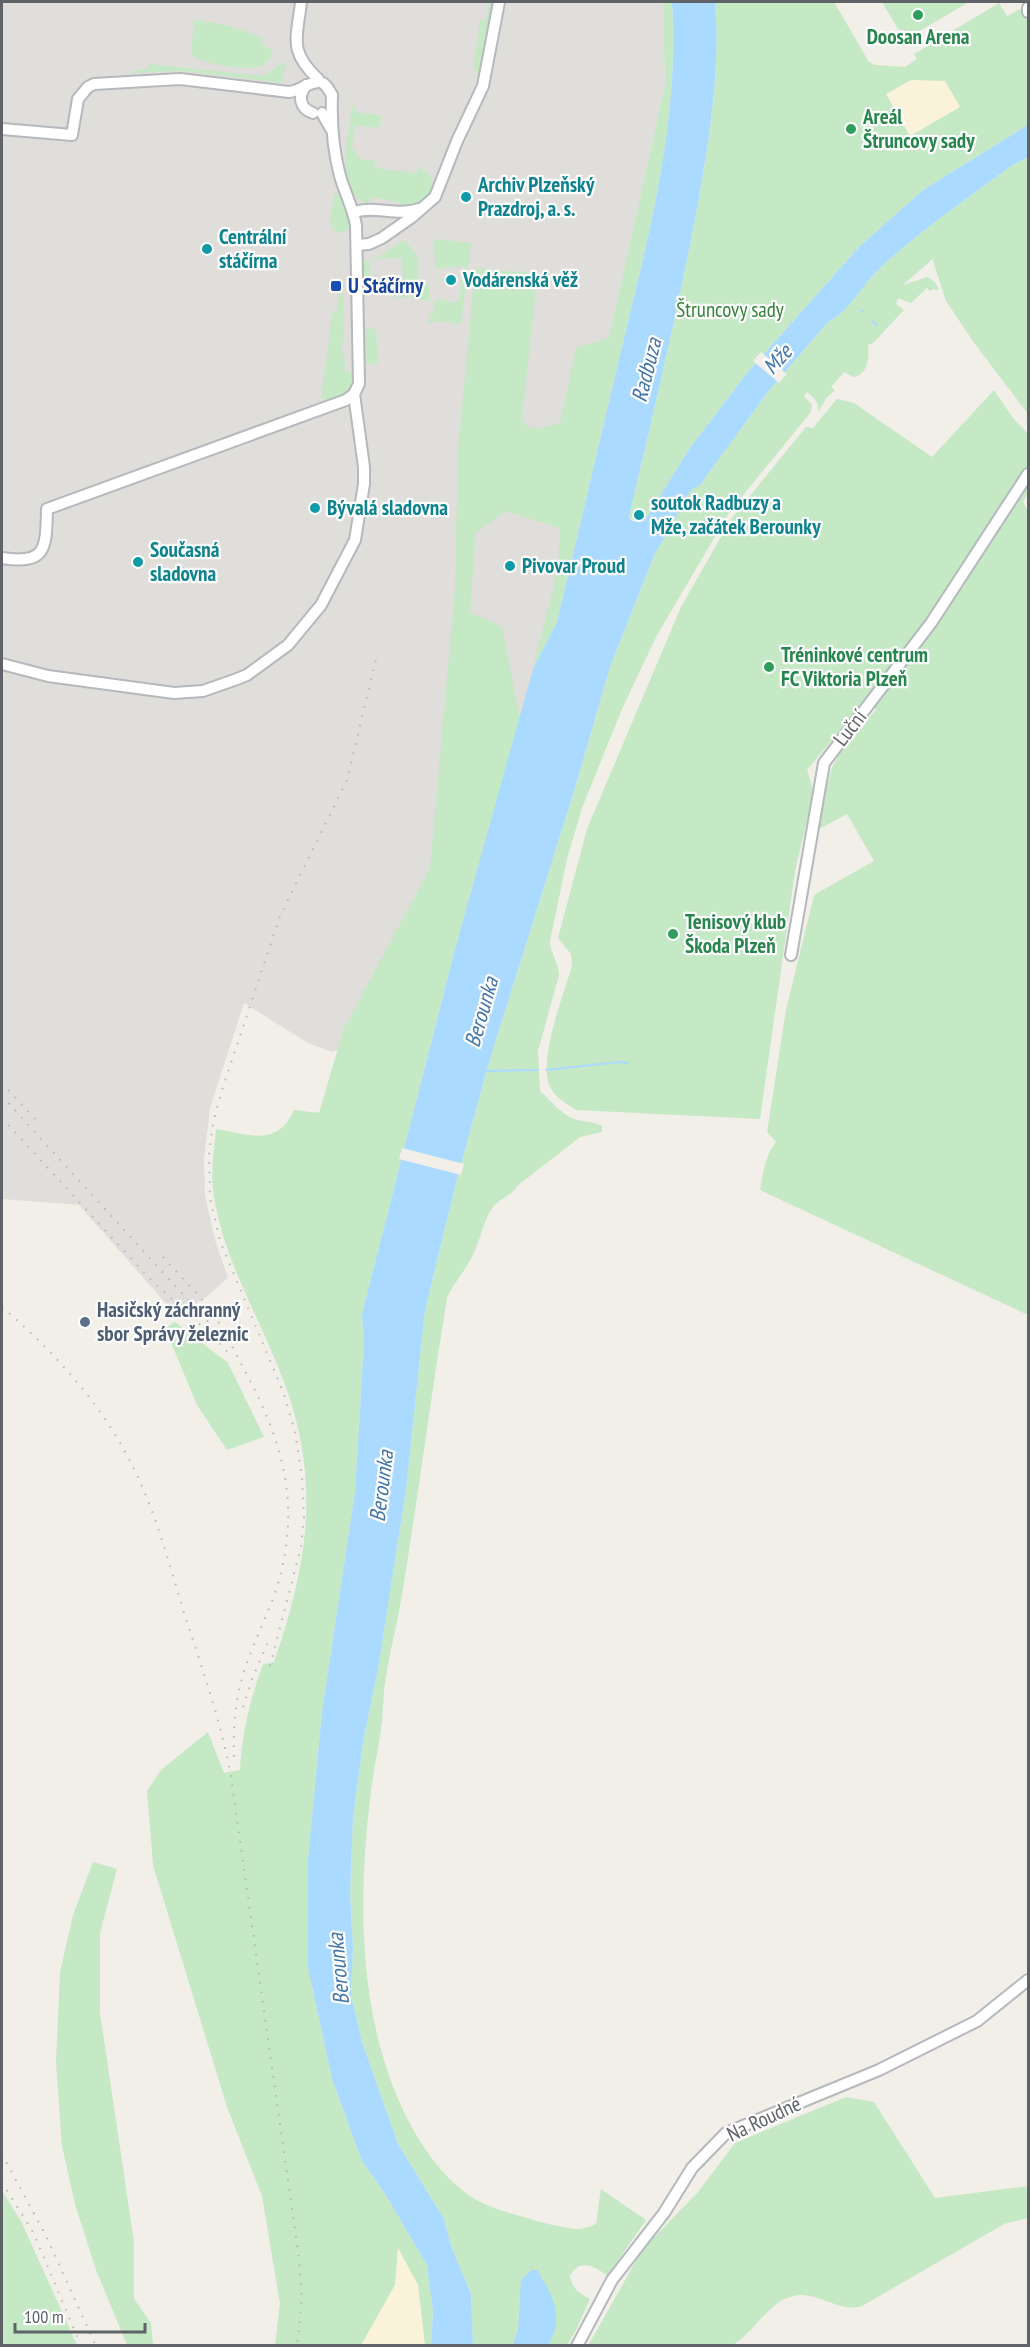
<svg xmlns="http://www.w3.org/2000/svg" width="1030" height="2347" font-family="'PT Sans Narrow',sans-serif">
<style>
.industrial{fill:#e0deda}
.green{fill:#c5e8c5}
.sand{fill:#fbf3d9}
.water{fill:#aadaff}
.pier{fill:#f1efe8}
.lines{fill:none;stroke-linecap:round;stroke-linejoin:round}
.stream{stroke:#aadaff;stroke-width:2}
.minor-casing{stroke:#b5b8bc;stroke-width:14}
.minor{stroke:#fff;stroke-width:10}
.rail{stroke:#b6b7b8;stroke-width:2;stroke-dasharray:1.5 8;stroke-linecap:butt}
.leisure-dot{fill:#2e9e5b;stroke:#fff;stroke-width:2}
.culture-dot{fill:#0f9aa8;stroke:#fff;stroke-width:2}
.transit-dot{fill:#1a4fb4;stroke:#fff;stroke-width:2}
.service-dot{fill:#5c6f8a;stroke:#fff;stroke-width:2}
.labels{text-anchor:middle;stroke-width:4.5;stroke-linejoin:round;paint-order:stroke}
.leisure-label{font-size:21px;font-weight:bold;fill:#27864d;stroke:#fff;text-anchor:start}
.culture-label{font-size:21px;font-weight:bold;fill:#0d838f;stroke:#fff;text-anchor:start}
.transit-label{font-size:21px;font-weight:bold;fill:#164399;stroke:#fff;text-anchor:start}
.park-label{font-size:21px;fill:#348238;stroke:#fff}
.street-label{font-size:21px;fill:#5f6368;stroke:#fff}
.service-label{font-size:21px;font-weight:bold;fill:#4e5e75;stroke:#fff;text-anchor:start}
.water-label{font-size:22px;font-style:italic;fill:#4174aa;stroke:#fff}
</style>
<rect width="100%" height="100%" fill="#f1efe8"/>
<!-- industrial -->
<path class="industrial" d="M2 2H663L665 85 545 629 475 880 355 1042 332 1052 308 1043 244 1003 210 1108 204 1159 205 1195 215 1240 228 1278 206 1297 177 1316 79 1205 2 1199Z"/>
<!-- green -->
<g class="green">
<path d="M489 2H492L480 73 477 76 474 65 480 20 486 21Z"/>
<path d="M663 2H672C680 119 649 234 622 347 600 439 579 530 557 622L533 669 558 568 560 528 506 511 476 532 470 612 502 627 520 718 454 953 362 1314 364 1343 355 1492 322 1712 308 1859 312 1986 332 2079 362 2161 385 2194 427 2265 433 2311 431 2345H275L280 2304 262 2196 227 2107 153 1865 147 1791 161 1770 208 1732 224 1773 240 1770C242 1732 250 1700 263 1664L274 1662C304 1575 319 1499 293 1409 272 1336 226 1272 214 1197 210 1174 214 1151 216 1129 249 1134 277 1148 294 1110L319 1113 344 1028 430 868 455 589 458 451 475 268 531 273 536 287 522 419 527 427 542 428 560 423 576 348 609 338 665 85Z"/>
<path d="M715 2H834L869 62 875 65 905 67 917 59 914 54 999 3 1007 16 1022 8 1024 2H1028V125L923 190 859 247 747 373 689 449 647 517 643 522 637 523 629 517C652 418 676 319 695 219 708 149 721 73 715 2Z"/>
<path d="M882 2H969L916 33 898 29Z"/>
<path d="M194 20C221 23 238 27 263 39L261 43 273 51C271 57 267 64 261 66 248 72 201 64 191 54Z"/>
<path d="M286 61 282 83 183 71 132 73 133 70 148 69 149 64 263 76Z"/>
<path d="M352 105 356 106 355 112 381 115 380 128 355 125 352 147 360 159 375 161V168L417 173 418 167C449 181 424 207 399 208V202L371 197 369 204C333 194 349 131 352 105Z"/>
<path d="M1028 157V414L975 344 946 301 933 261 935 257 903 285 927 277 935 282 939 290 933 289 930 291 927 288 911 303 898 298 896 304 904 310 873 343 868 345C869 357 869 374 853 377L844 372 831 387 835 390 827 397 819 411H818C819 402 814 398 807 392L804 396 812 405 811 412 730 511 656 637 622 709 582 808 567 859 550 941C550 953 559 963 559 975L538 1051 540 1091C550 1100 561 1114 574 1119 584 1122 592 1121 602 1126V1132L580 1137 517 1186C513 1195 500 1198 493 1207 481 1224 480 1246 469 1262 462 1275 453 1284 447 1298 431 1397 418 1496 402 1595 397 1625 389 1654 385 1684 383 1697 383 1709 382 1722 379 1745 374 1768 371 1791 357 1902 357 2030 414 2131 435 2167 461 2199 503 2211 520 2216 564 2230 581 2229 586 2228 592 2226 596 2224L601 2189 646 2220 607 2276C596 2266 579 2258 570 2276 572 2289 579 2293 590 2299L575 2332 567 2345H548L550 2343 520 2294 518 2328 513 2345H473L471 2294 451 2246 444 2219 398 2144 362 2042 351 1995 353 1947 350 1894 353 1818 363 1742 378 1669 406 1490 425 1310 458 1175 490 1059 575 788 610 667 654 556 691 490 700 485 767 393 828 322C848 313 861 287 876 272 917 232 966 200 1011 166Z"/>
<path d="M338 193C346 200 353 218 349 229L341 233 333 231 330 222 334 195Z"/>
<path d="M433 239 471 243 461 324 435 321 429 325V314H434V301L443 299 452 303 459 300 464 266 436 269Z"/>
<path d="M404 240 417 254 418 283 429 284V301L410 297 395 298 394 284 403 283 402 258 369 259 370 285H365L366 293 362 290V263L379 256Z"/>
<path d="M342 272 344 339 341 347 344 354 345 371 352 372C358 391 339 397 325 402L321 397 333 310H337Z"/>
<path d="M373 328 376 331 378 364H368L364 361 363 332 366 329Z"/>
<path d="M994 390 1013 418 1028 434V492L1023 502 1028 512V1315L760 1190C763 1173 765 1156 776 1142L767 1132 786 1010 814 895 874 861 847 814 817 830 831 770 843 746 876 710 865 701 807 770 814 792 795 871 760 1119 576 1110C567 1104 556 1098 551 1089 536 1063 564 994 572 966L571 954 558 938 587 829 681 607 731 519 806 427 813 428 837 399 854 403 932 457Z"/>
<path d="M175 1322 228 1363 264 1437 227 1450 197 1405 165 1328Z"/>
<path d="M93 1862 117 1869 100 1933V2013L134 2242V2299L151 2323 153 2345H127L96 2270 75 2204 62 2146 56 2062 60 1972 73 1915Z"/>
<path d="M846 2097 874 2102 935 2198 1028 2186V2218L1004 2224 862 2306C838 2314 815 2288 790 2297 769 2303 752 2333 733 2345L588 2346 642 2250 698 2192 735 2143Z"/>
<path d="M2 2191 21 2221 77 2345H2Z"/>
</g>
<!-- sand -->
<g class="sand">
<path d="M911 80 945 81 960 107 910 136 886 94Z"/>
<path d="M398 2248 418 2285 425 2345H361L395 2285Z"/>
</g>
<!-- water -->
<g class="water">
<path d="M672 2H715C721 73 708 148 695 219 676 319 652 418 629 517L632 521 642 522 647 517 689 449 747 373 859 247 923 190 1028 125V157L1011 166C966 200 917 232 876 272 861 287 848 313 828 322L767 393 700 485 691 490 654 556 610 667 575 788 490 1059 458 1175 425 1310 406 1490 378 1669 363 1742 353 1818 350 1894 353 1947 351 1995 362 2042 398 2144 444 2219 451 2246 471 2294 473 2345H431L433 2311 427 2265 385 2194 362 2161 332 2079 308 1967V1859L322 1712 355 1492 364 1343 362 1314 454 953 533 669 557 622C579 530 600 439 622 347 649 234 680 119 672 2Z"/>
<path d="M531 2270H537C553 2296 565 2316 548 2345H513L518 2328 521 2280Z"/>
</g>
<!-- pier -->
<g class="pier">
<path d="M761 352 787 374 779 383 753 361Z"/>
<path d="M402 1148 464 1164 461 1175 399 1159Z"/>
</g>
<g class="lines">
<!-- stream -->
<g class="stream">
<path d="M861 310 863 312"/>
<path d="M872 321 877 325"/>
<path d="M546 1070 619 1062 628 1063"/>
<path d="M487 1071 538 1070"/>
</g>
<defs>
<g id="minor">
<path d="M301 2C297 38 288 51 318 79"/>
<path d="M1028 8V12"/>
<path d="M306 85C298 96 299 108 313 113"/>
<path d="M322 113 331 129"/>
<path d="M2 129 72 135 78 99 88 87 94 84 180 79 289 92C300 91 307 83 318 82"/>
<path d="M354 212C376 205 397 217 419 209"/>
<path d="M357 245 369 244 382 238 412 217 435 197 457 141 483 86 499 2"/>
<path d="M2 558C47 565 46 548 47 509L346 400 354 394 359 384 356 225C353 208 345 193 340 176 333 150 331 122 332 95L327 87 323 83"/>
<path d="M2 664 48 676 174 693 203 691 237 679 247 675 288 645 321 605 355 540 364 484V467L354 394"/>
<path d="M791 955 824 763 931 623 1028 474"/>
<path d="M577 2346 612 2280 664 2213 692 2168 726 2133 879 2070 977 2021 1028 1980"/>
</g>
</defs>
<!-- minor casing -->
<use href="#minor" class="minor-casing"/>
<!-- minor -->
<use href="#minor" class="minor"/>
<!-- rail -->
<g class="rail">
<path d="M2 1083 35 1119"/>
<path d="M2 1096 210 1324"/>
<path d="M2 1118 151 1280 216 1339 232 1357"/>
<path d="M163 1257C180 1276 199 1294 214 1315 226 1333 235 1352 245 1371 283 1442 301 1504 278 1584 269 1613 254 1640 245 1669 235 1698 233 1728 234 1758"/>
<path d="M2 1307C60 1357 110 1413 141 1484 160 1527 172 1574 186 1619 203 1671 221 1722 231 1776L299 2259 302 2299 297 2346"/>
<path d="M270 1666 301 1547 304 1518 302 1477 295 1432 284 1394 220 1241 210 1198 209 1154 213 1123 221 1093 280 916 347 780 376 659"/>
<path d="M243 1707 253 1677 270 1637"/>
<path d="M2 2154 46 2236 96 2346"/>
<path d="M2 2182 34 2234 81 2346"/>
</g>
</g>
<!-- markers -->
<g class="leisure-dot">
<circle cx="918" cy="15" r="6"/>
<circle cx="851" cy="129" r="6"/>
<circle cx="769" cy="667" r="6"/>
<circle cx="673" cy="934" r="6"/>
</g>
<g class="culture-dot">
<circle cx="466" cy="197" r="6"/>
<circle cx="207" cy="249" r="6"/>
<circle cx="451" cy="280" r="6"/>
<circle cx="315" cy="508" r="6"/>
<circle cx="639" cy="515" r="6"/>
<circle cx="138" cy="562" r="6"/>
<circle cx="510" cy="566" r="6"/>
</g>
<rect class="transit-dot" x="330" y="280" width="12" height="12" rx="3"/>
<circle class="service-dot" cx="85" cy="1322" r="6"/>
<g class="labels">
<!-- leisure labels -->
<g class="leisure-label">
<text x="918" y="44" text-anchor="middle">Doosan Arena</text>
<text x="863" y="124">Areál<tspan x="863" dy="24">Štruncovy sady</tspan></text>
<text x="781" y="662">Tréninkové centrum<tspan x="781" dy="24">FC Viktoria Plzeň</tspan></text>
<text x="685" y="929">Tenisový klub<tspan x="685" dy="24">Škoda Plzeň</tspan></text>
</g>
<!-- culture labels -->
<g class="culture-label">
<text x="478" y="192">Archiv Plzeňský<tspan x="478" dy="24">Prazdroj, a. s.</tspan></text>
<text x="219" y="244">Centrální<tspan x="219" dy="24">stáčírna</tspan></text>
<text x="463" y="287">Vodárenská věž</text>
<text x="651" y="510">soutok Radbuzy a<tspan x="651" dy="24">Mže, začátek Berounky</tspan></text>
<text x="327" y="515">Bývalá sladovna</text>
<text x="150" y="557">Současná<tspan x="150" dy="24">sladovna</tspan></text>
<text x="522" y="573">Pivovar Proud</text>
</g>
<!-- transit labels -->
<g class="transit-label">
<text x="348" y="293">U Stáčírny</text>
</g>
<!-- park labels -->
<g class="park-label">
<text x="730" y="317">Štruncovy sady</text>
</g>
<!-- street labels -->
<g class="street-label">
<text transform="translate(850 728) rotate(-52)" y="7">Luční</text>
<text transform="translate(764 2119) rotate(-25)" y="7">Na Roudné</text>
</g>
<!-- service labels -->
<g class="service-label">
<text x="97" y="1317">Hasičský záchranný<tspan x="97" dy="24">sbor Správy železnic</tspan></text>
</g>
<!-- water labels -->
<g class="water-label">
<text transform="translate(777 359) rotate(-48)" y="8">Mže</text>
<text transform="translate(646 370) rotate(-76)" y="8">Radbuza</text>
<text transform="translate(481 1012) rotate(-74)" y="8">Berounka</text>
<text transform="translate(381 1486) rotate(-83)" y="8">Berounka</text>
<text transform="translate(338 1969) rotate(-95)" y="8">Berounka</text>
</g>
</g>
<!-- border -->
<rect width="1030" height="2347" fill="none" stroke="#5f6368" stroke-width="6"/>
<!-- scale -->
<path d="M15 2323v9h130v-9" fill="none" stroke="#5f6368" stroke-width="3"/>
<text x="24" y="2323" font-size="18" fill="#5f6368" stroke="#ffffff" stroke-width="4.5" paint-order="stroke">100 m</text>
</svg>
